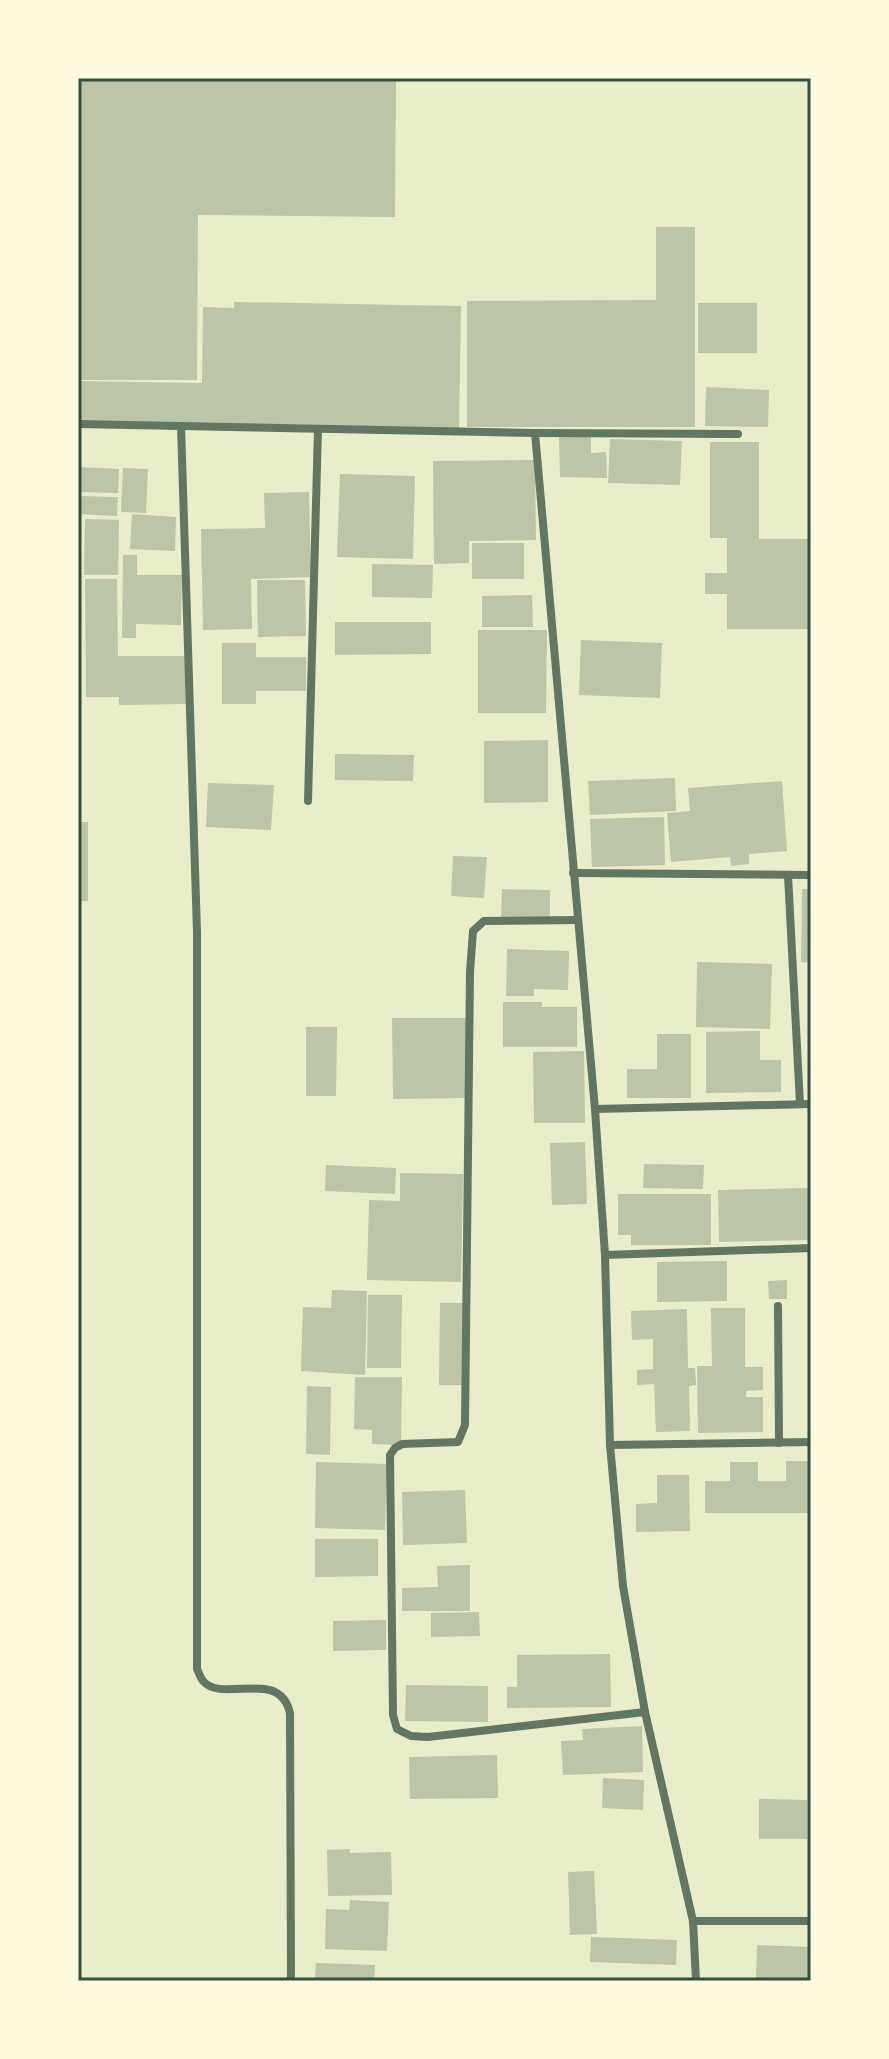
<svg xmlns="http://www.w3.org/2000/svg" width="889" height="2059" font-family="'Golos Text',sans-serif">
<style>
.building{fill:#bcc5a7}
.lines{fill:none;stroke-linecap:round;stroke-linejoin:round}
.minor{stroke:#617663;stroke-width:8}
.neatline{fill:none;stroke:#344e41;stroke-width:3}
</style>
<rect width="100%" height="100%" fill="#e9edc9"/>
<!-- building -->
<g class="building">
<path d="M78 78H396L395 217 198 215 197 380H78Z"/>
<path d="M656 227H695V427H467V301L656 300Z"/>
<path d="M234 302 461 306 459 430 78 422V381L202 383 203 307 234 308Z"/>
<rect x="698" y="303" width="59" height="50"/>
<path d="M706 387 769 390 768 427 705 426Z"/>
<path d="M559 437H591V453L606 452 607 478 560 477Z"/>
<path d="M610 439 682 441 680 485 608 483Z"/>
<path d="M710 442H759V539H811V629H727V594H705V573H727V538H710Z"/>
<path d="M535 460 536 540 469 541V563L434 564 433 461Z"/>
<path d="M78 467 119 469 118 493 78 492Z"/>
<path d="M123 468 148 469 146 513 121 512Z"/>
<path d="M340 474 415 476 413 559 337 557Z"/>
<path d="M309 492 311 577 251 579 252 629 203 630 201 529 265 528 264 493Z"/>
<path d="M78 496 118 497 117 516 78 514Z"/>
<path d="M132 514 176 517 175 551 130 549Z"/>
<path d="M85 519 119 520 118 575H84Z"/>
<rect x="472" y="543" width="52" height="36"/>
<path d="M123 555H137V575H182L181 625 136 624V638H122Z"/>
<path d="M372 564 433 565 432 598 372 597Z"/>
<path d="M85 579H117L118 656H186V704L119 705V697H86Z"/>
<path d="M257 580H305L306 636 258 637Z"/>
<path d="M532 595 533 627H482V596Z"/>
<path d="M335 622H431V654L335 655Z"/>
<path d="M478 630H547L546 713H478Z"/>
<path d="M581 640 662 643 660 698 579 695Z"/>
<path d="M222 643H256V657H306V691H256V704H222Z"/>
<rect x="78" y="645" width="3" height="110"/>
<path d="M548 740V802L484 803V741Z"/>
<path d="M335 754 414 755 413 781 335 780Z"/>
<path d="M675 778 676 811 590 815 588 781Z"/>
<path d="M782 781 787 851 749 854V864L731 866 730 857 671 862 667 813 690 811 688 788Z"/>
<path d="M208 783 274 785 271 830 206 827Z"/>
<path d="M664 817 665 865 592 867 590 819Z"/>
<rect x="78" y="822" width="10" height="79"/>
<path d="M453 856 487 857 484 898 451 896Z"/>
<path d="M502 889 550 890V919L501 918Z"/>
<path d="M802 889H811V963L801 962Z"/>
<path d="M507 949 569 951 568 990 534 989V996H506Z"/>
<path d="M697 962 772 964 770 1029 696 1027Z"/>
<rect x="808" y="985" width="3" height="37"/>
<path d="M503 1002H542V1007H577V1047H503Z"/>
<path d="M392 1018H466L467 1098 393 1099Z"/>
<path d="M306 1027H337L336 1096H306Z"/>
<path d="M760 1031V1060H781V1092L706 1093V1032Z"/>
<path d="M657 1034H691V1098H627V1069H657Z"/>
<path d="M584 1051 585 1123H534L533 1052Z"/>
<path d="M585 1142 587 1204 552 1205 550 1143Z"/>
<path d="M644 1164 704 1165 703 1189 643 1188Z"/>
<path d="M326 1165 396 1168 395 1194 325 1191Z"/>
<path d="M400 1173 463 1174 461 1282 367 1280 369 1200 400 1201Z"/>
<path d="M809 1188 810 1240 719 1242 718 1190Z"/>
<path d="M618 1194H711V1245H631V1235H618Z"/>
<path d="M727 1261V1301L657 1302V1262Z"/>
<path d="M787 1280V1299H769L768 1281Z"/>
<path d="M332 1290 367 1291 365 1375 301 1371 303 1307 331 1308Z"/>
<path d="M368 1295H402L401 1368H367Z"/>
<path d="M440 1303H464L463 1385H439Z"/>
<path d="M711 1308H745V1367H763V1390L746 1391V1397H763V1432L698 1433 697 1366H712Z"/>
<path d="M687 1309 688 1368H695L696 1385 689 1386 690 1431 656 1432 654 1384 637 1385V1370L653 1369V1339L632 1340 631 1311Z"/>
<path d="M355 1377H402L401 1445 372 1444V1430L354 1429Z"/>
<path d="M307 1386 331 1387 330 1455 306 1454Z"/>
<path d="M786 1461H811V1513H705V1481H730V1462H758V1481H786Z"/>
<path d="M316 1462 387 1464 385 1530 315 1528Z"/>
<path d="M657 1475H689L690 1531 636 1532V1504L657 1503Z"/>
<path d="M465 1490 467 1543 403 1545 402 1492Z"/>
<path d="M315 1539H378V1576L315 1577Z"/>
<path d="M470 1565V1611H402V1588L438 1587 437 1566Z"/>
<path d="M479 1612 480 1636 431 1637V1613Z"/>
<path d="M386 1620V1650L333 1651V1621Z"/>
<path d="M610 1654 611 1707 507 1708V1687H517V1655Z"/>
<path d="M406 1685 488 1686V1722L405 1721Z"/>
<path d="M642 1726 643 1772 563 1775 561 1741 583 1740 582 1729Z"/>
<path d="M497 1755 498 1798 410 1799 409 1757Z"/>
<path d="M603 1778 644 1780 643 1810 602 1808Z"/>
<path d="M759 1799 807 1800V1839H759Z"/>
<path d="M350 1849V1853L391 1852 392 1895 328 1896 327 1850Z"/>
<path d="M594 1871 597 1934 570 1935 568 1872Z"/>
<path d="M350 1900 389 1902 387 1951 325 1949 326 1909 349 1910Z"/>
<path d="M591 1937 677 1940 676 1965 590 1962Z"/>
<path d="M757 1945 811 1947V1981H756Z"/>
<path d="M316 1963 375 1965 374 1981H315Z"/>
</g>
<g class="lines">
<!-- minor -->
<g class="minor">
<path d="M78 424 535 433 595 1109 605 1255 610 1445 623 1586 645 1712 693 1921 696 1981"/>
<path d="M181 426 197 932V1669C199 1673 200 1677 203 1681 223 1704 279 1667 290 1713L291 1981"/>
<path d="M535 433 738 434"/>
<path d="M308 801 318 429"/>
<path d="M573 873 811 875"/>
<path d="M788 875 800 1104"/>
<path d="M577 920 484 921 473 931 470 972 465 1425 458 1442 402 1444 395 1448 390 1455 393 1715 397 1729 411 1736 428 1737 645 1712"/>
<path d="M595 1109 811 1104"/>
<path d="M605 1255 811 1248"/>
<path d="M778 1306 779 1443"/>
<path d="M610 1445 811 1442"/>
<path d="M693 1921H811"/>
</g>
</g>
<!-- border -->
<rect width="889" height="2059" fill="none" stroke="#fefae0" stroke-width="160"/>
<rect x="80" y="80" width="729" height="1899" class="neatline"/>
</svg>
